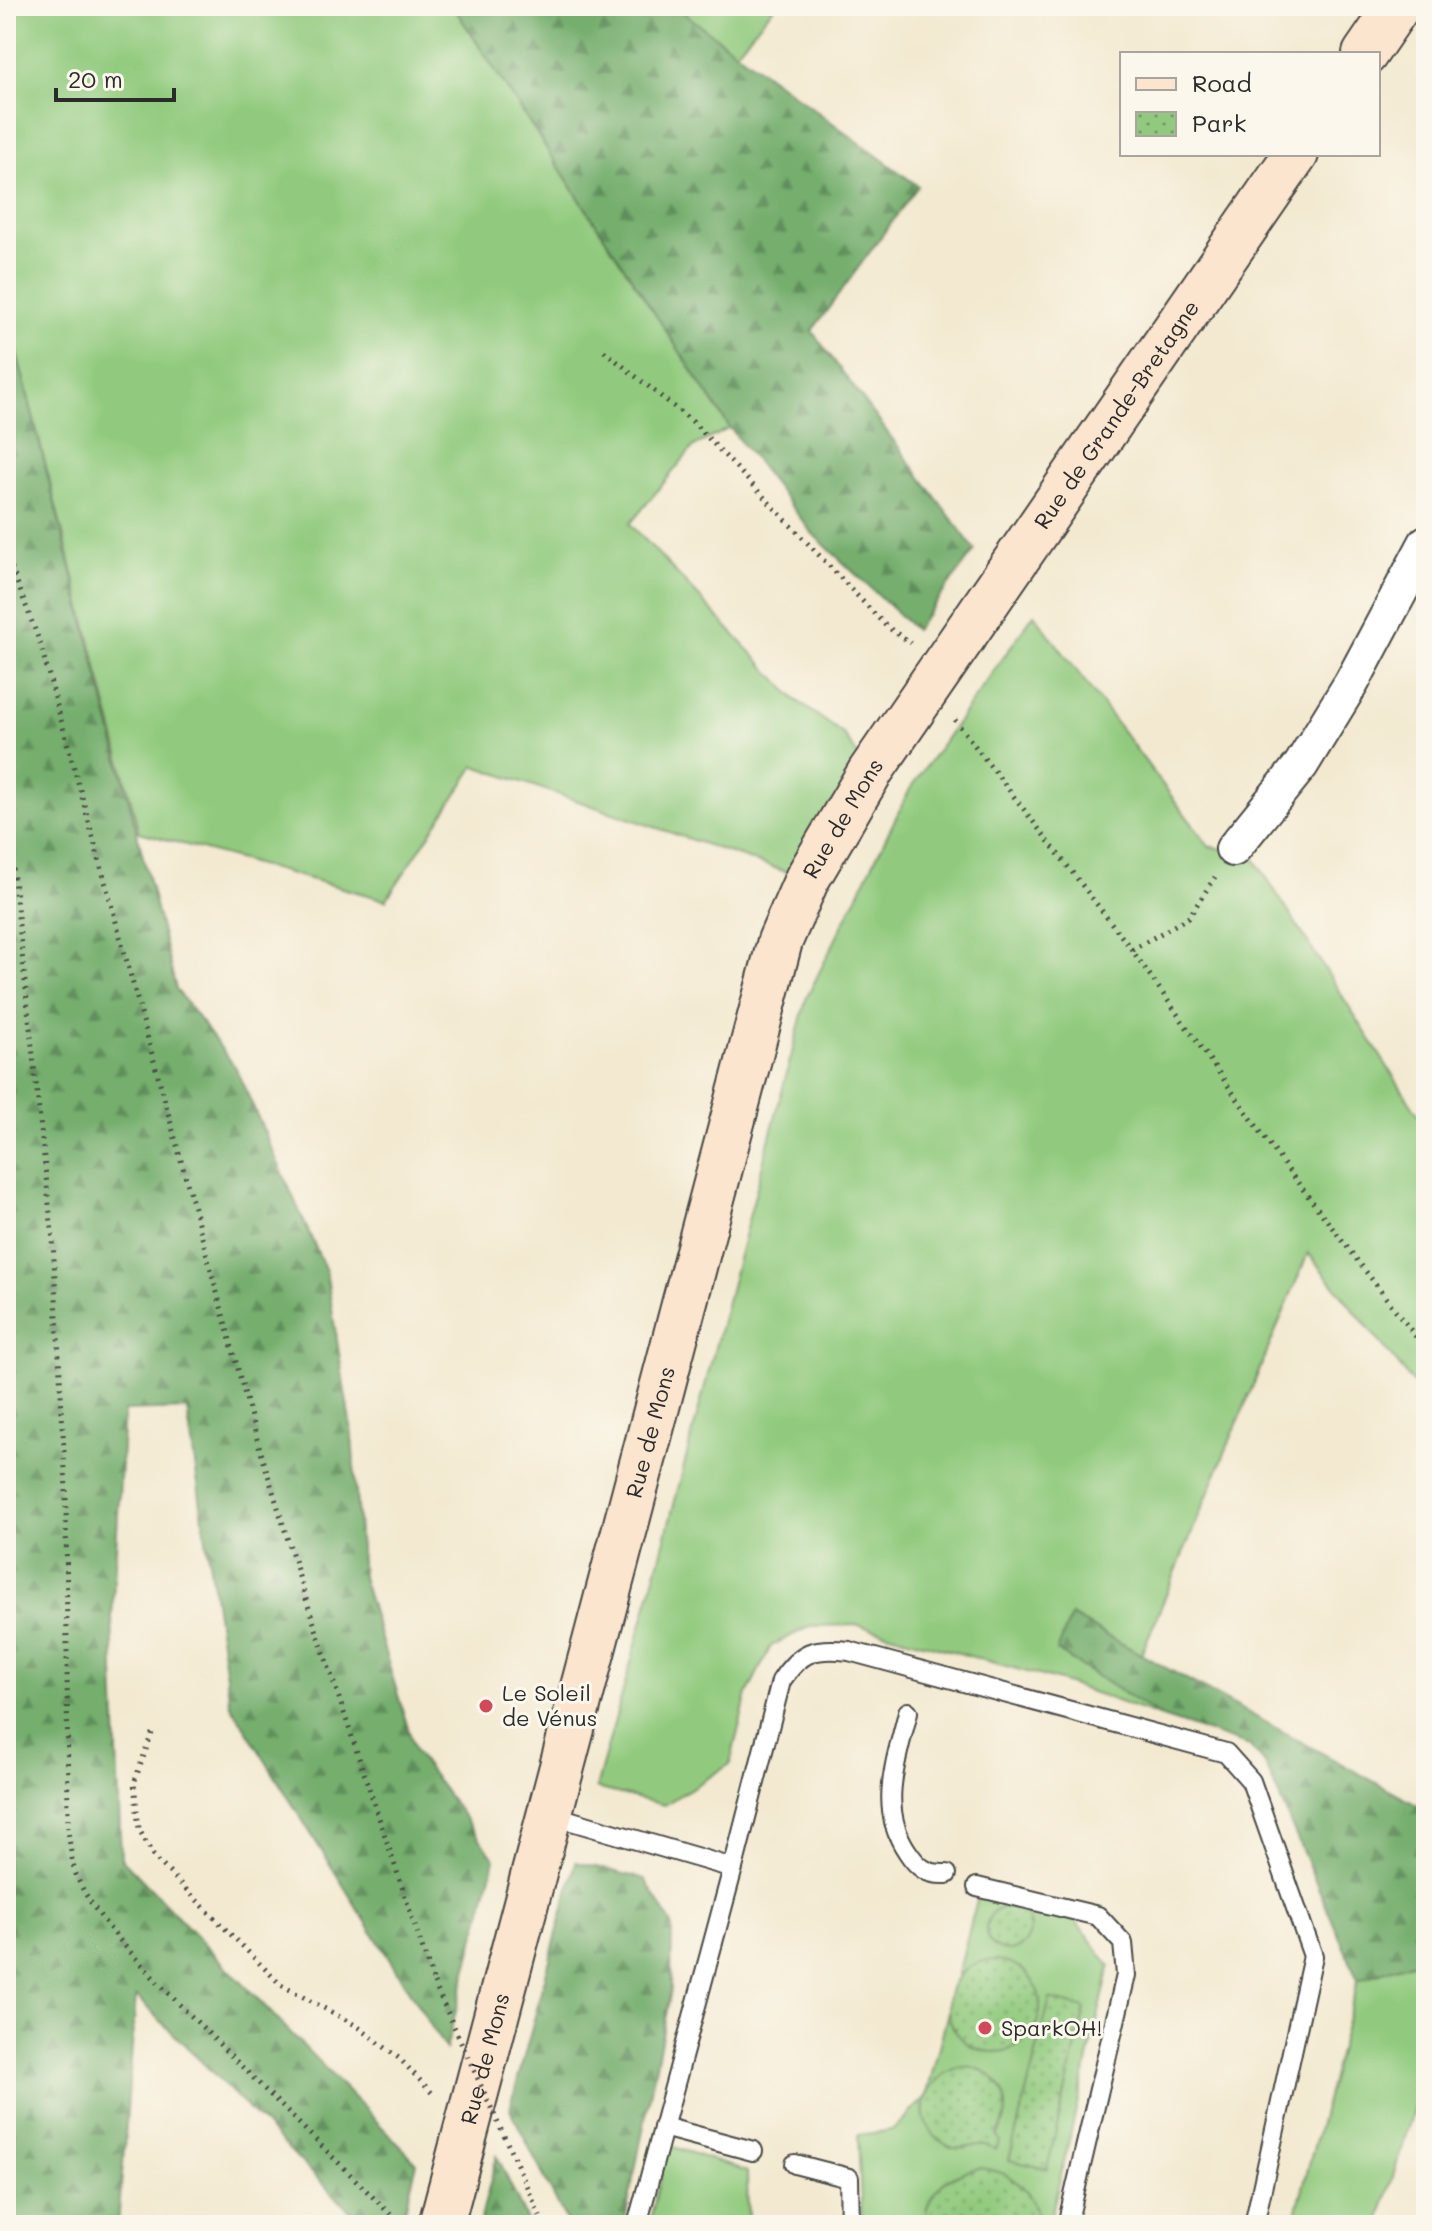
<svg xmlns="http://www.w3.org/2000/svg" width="1432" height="2231" font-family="Mali,sans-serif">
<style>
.grass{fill:#91ca7e;stroke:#5e7a54;stroke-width:2}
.forest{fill:url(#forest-firs);stroke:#506c4c;stroke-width:2}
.park{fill:url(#park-dots);stroke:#5e7a54;stroke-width:2}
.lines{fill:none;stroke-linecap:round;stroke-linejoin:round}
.service-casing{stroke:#494844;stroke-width:22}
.minor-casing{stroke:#494844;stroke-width:38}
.secondary-casing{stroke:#494844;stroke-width:48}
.path{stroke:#494844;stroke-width:5;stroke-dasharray:2 6;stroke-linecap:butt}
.service{stroke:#fff;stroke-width:18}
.minor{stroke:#fff;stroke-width:34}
.secondary{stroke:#fbe5cf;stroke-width:44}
.path-bridge{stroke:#494844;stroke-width:5;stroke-dasharray:2 6;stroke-linecap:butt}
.poi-dot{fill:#d1495b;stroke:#fbf7ec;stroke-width:3}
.labels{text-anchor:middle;stroke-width:6;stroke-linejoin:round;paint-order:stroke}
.street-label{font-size:22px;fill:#2b2b2b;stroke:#fbf7ec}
.poi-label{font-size:22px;fill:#2b2b2b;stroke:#fbf7ec;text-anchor:start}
</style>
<defs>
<pattern id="forest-firs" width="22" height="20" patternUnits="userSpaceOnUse" patternTransform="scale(2)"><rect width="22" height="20" fill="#74ae6d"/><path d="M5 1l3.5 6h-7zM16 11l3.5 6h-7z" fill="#5f8e5a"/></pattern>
<pattern id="park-dots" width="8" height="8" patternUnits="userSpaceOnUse" patternTransform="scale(2)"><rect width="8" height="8" fill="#91ca7e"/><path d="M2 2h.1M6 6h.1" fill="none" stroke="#77a467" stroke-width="1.8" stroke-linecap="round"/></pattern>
</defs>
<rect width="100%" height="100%" fill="#fbf7ec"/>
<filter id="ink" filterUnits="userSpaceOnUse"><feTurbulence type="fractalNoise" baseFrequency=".0125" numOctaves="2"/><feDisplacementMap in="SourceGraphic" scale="16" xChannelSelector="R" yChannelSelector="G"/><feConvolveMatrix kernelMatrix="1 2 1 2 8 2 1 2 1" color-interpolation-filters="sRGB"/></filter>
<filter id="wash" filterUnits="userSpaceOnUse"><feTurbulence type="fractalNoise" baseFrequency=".006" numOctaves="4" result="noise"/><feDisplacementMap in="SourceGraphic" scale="32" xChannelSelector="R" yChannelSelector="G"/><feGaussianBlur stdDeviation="1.8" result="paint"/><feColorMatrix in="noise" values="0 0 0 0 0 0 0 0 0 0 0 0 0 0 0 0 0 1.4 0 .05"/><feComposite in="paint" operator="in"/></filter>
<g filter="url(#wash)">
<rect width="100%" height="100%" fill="#f3e9d0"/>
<!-- grass -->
<g class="grass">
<path d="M6 6H453L730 428 694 446 630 524 796 700 843 734 870 772 807 879 475 766 386 900 139 832 6 309Z"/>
<path d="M674 6H775L736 52Z"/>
<path d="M1034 614 1209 846 1252 855 1426 1127V1387L1413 1383 1308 1253 1141 1655 1071 1617 1058 1651 1162 1717 1060 1681 858 1625 810 1626 771 1646 747 1694 730 1764 664 1805 596 1788 660 1558 806 999 910 789Z"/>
<path d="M978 1896 1075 1920 1110 1966 1049 2225H862L858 2135 893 2130 926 2097Z"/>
<path d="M1426 1958V2069L1378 2225H1293L1358 1980Z"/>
<path d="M668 2145 747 2172 748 2225H649Z"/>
</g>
<!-- forest -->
<g class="forest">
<path d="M453 6H674L918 186 812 331 975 550 915 630 813 534 730 428Z"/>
<path d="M6 309 176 989 236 1068 326 1271 352 1435 362 1577 415 1751 495 1859 446 2050 230 1704 187 1409 124 1411 112 1617 121 1858 417 2163 401 2225H364L136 1996 118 2225H6Z"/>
<path d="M1071 1616 1426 1810V1958L1358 1980 1265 1764 1250 1746 1162 1717 1057 1651Z"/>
<path d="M576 1862 645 1879 672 1925 671 1990 624 2225H568L510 2109Z"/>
<path d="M497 2156 529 2225H479Z"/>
</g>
<!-- park -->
<g class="park">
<circle cx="1008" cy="1929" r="22"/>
<circle cx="994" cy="2006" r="46"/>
<path d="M1050 1999 1085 2008 1047 2169 1009 2160Z"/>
<path d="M968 2066C1004 2073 1016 2105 997 2136L1000 2141 996 2149C992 2149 989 2145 985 2145 970 2143 961 2156 942 2142 904 2116 930 2069 968 2066Z"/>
<path d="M980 2168C1014 2172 1035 2190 1039 2225H924C926 2191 948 2173 980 2168Z"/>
</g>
</g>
<g filter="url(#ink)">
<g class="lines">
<defs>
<g id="service">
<path d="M908 1712C897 1759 877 1807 907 1851 918 1868 927 1875 947 1874"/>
<path d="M551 1815 733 1868 637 2225"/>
<path d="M733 1868 781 1681C801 1651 814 1647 849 1651L1226 1753 1251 1781 1313 1956 1254 2225"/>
<path d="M977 1887 1098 1916 1123 1943 1126 1975 1067 2225"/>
<path d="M663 2127 753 2151"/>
<path d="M795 2164 849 2178 850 2225"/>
</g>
<path id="minor" d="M1233 849 1301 765 1352 682 1426 543"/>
<g id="secondary">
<path d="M1365 54 1398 6"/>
<path id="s1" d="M441 2225 780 941 807 879 870 772 1296 154"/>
</g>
</defs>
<!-- service casing -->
<use href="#service" class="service-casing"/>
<!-- minor casing -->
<use href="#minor" class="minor-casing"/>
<!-- secondary casing -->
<use href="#secondary" class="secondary-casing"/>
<!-- path -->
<g class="path">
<path d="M604 351 693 422 886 626 911 643"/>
<path d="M6 553 40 643 257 1439 305 1596 434 1983"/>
<path d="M955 720 1132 950 1282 1162 1426 1350"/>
<path d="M6 805 53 1241 66 1490 68 1831C70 1843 71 1856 74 1868 85 1907 132 1953 159 1984L400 2224"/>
<path d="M1132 950 1189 917 1215 877"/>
<path d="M152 1733 134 1783 139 1829 154 1857 281 1985 357 2026 400 2059 432 2093"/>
<path d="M510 2149 544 2225"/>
</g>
<!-- service -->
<use href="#service" class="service"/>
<!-- minor -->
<use href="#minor" class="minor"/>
<!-- secondary -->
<use href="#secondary" class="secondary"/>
<!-- path-bridge -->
<path class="path-bridge" d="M434 1983 510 2149"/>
</g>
</g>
<!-- markers -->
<g class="poi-dot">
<circle cx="486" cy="1706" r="8"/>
<circle cx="985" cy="2028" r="8"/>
</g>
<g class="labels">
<!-- street labels -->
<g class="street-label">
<text dy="8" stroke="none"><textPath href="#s1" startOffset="1954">Rue de Grande-Bretagne</textPath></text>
<text dy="8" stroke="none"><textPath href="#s1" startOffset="1466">Rue de Mons</textPath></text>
<text dy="8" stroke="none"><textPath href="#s1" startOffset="820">Rue de Mons</textPath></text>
<text dy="8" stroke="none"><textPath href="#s1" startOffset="172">Rue de Mons</textPath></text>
</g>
<!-- poi labels -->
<g class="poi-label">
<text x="502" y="1701">Le Soleil<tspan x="502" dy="25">de Vénus</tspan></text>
<text x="1001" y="2036">SparkOH!</text>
</g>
</g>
<!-- margin -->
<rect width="1432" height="2231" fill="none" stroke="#fbf7ec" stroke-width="32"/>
<!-- legend -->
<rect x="1120" y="52" width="260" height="104" fill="#fbf7ec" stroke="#a8a59f" stroke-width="2"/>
<rect x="1136" y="78" width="40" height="12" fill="#fbe5cf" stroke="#a8a59f" stroke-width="2"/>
<text x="1192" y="92" font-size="24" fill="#2b2b2b">Road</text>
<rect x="1136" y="112" width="40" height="24" fill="url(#park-dots)" stroke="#a8a59f" stroke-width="2"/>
<text x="1192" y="132" font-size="24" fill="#2b2b2b">Park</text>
<!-- scale -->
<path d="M56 88v12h118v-12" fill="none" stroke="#2b2b2b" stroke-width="4"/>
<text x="68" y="88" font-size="24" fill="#2b2b2b" stroke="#fbf7ec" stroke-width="6" paint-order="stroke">20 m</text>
</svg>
